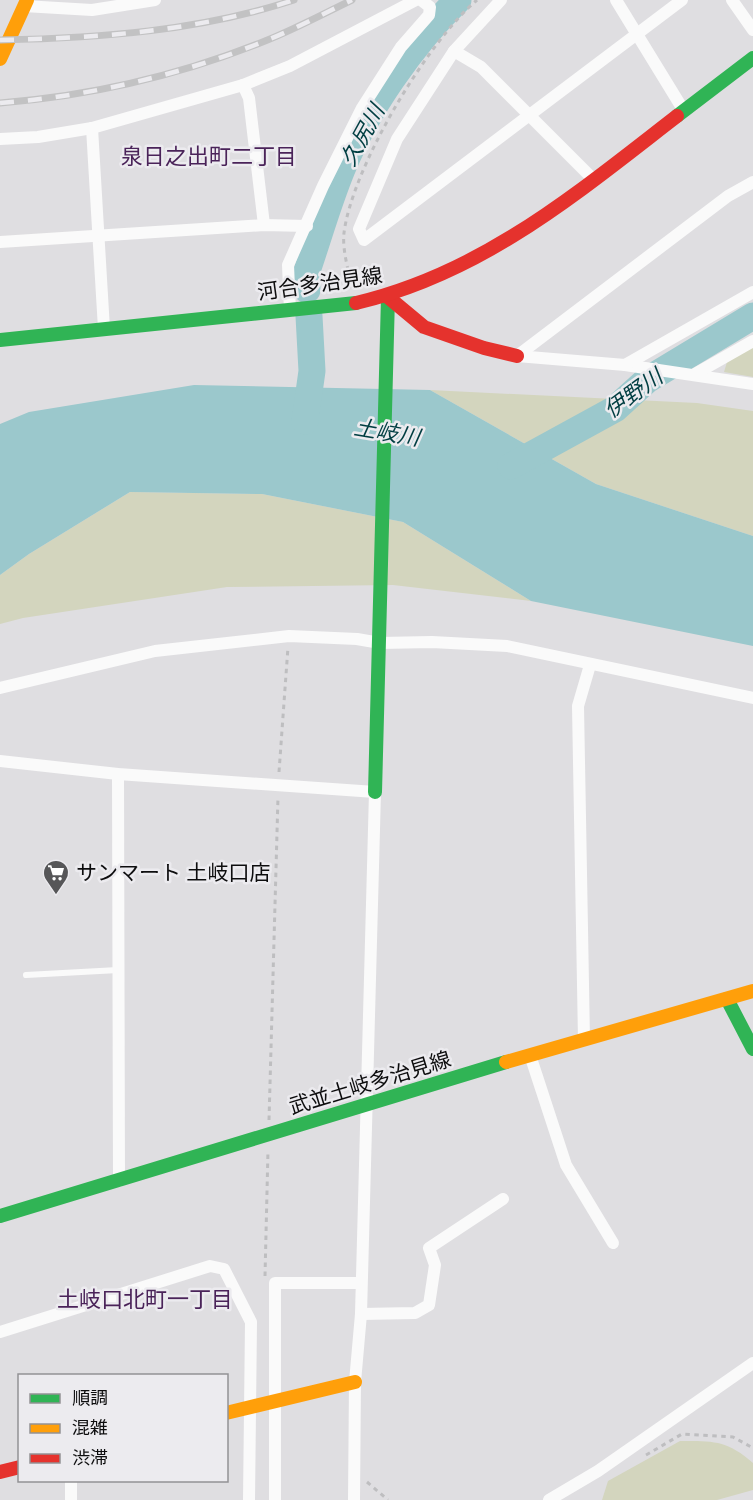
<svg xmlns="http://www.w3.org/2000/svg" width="753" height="1500" font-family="'PT Sans','Noto Sans JP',sans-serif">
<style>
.green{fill:#d3d5be}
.water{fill:#9bc8cc}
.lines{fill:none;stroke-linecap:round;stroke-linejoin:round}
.river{stroke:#9bc8cc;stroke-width:27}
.path{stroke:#bebec0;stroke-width:3;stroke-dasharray:4.5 4.5;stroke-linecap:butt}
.lane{stroke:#fafafa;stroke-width:6}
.street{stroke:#fafafa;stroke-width:12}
.fast{stroke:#30b455;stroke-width:14}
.slow{stroke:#ff9f0a;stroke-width:14}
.jam{stroke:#e5322d;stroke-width:14}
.rail-casing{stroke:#c2c2c3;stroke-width:7}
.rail{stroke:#ecebef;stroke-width:4.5;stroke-dasharray:14;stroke-linecap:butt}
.labels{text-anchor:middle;stroke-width:5;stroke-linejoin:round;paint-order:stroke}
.street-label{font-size:21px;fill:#0d0d0e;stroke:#ecebef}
.poi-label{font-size:21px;fill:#0d0d0e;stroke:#ecebef;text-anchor:start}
.water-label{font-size:22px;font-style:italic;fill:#003e42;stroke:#ecebef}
.neighbourhood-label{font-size:22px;fill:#4a2359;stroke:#ecebef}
</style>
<rect width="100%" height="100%" fill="#dfdee1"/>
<!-- green -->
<g class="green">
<path d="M753 347V377L724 372 727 362Z"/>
<path d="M430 390 697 403 753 411V536L596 484Z"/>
<path d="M130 492 262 494 403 522 531 601 393 585 227 587 23 618 0 624V575L29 554Z"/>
<path d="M680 1441C713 1441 727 1440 753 1463V1490L717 1500H602L608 1481Z"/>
</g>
<!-- water -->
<path class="water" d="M194 385 430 390 596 484 753 536V646L531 601 403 522 262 494 130 492 29 554 0 575V424L29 412Z"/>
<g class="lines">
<!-- river -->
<g class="river">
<path d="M307 290 306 274C318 239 328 203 342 169 366 111 413 43 458 0"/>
<path d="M305 421 312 371 309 316"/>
<path d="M511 466 615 409 647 380 753 316"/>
</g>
<!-- path -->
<g class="path">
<path d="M352 288C349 272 342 250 344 233 352 168 427 42 477 0"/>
<path d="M279 772 288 647"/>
<path d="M269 1120 278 797"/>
<path d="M265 1276 268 1150"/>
<path d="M646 1455 682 1434 733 1437 753 1448"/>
<path d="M367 1482 388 1500"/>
</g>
<!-- lane -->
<path class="lane" d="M26 975 118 970"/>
<!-- street -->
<g class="street">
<path d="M501 0 454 51 481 67 594 180"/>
<path d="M616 0 684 111"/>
<path d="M732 0 753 30"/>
<path d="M24 6 92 10 155 0"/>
<path d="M454 51 397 139 359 229 364 240 682 0"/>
<path d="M243 85 249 98 264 225"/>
<path d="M92 128 104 329"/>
<path d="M0 139 38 137 92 128 243 85 290 66 416 0"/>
<path d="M0 242 264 225 307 226"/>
<path d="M290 311 288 265 323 186 362 108 401 47 429 15 430 7 421 0"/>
<path d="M517 356 728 196 753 182"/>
<path d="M517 356 625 365 753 384"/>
<path d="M625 365 753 292"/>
<path d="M695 374 753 341"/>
<path d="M0 688 155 651 289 636 357 639 380 643 432 642 507 646 753 698"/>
<path d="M0 761 118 774 375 792 361 1314 355 1382 354 1500"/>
<path d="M118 774 119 1181"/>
<path d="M584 1040 578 706 590 665"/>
<path d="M530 1055 566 1165 613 1243"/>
<path d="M361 1314 415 1313 429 1305 435 1265 429 1248 503 1199"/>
<path d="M0 1332 210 1266 224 1269 251 1322 249 1500"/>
<path d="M71 1500V1480"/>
<path d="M275 1500V1283H361"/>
<path d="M549 1500 598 1471 753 1363"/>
</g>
<!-- fast -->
<g class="fast">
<path d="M677 116 753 58"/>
<path d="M0 340 356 303"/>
<path d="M375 792 388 297"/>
<path d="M727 999 753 1049"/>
<path d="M0 1216 506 1062"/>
</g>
<!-- slow -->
<g class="slow">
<path d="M0 59 27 0"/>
<path d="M506 1062 753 991"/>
<path d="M226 1413 355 1382"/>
</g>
<!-- jam -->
<g class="jam">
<path d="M388 297 424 327 484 348 517 356"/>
<path d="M356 303C483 273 576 194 677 116"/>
<path d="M0 1472 20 1467"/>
</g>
<defs>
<g id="rail">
<path d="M0 40C100 38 199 31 294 0"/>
<path d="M0 103C91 96 181 75 265 41 295 29 323 14 352 0"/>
</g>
</defs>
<!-- rail casing -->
<use href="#rail" class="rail-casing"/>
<!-- rail -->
<use href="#rail" class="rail"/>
</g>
<!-- icons -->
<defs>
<symbol id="supermarket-pin" viewBox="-11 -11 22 30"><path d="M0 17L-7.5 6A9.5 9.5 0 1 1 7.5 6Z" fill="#565658" stroke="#ecebef"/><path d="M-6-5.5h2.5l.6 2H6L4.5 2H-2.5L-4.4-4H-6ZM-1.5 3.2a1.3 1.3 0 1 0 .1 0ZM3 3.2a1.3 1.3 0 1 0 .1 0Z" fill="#fff"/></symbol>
</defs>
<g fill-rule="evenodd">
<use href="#supermarket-pin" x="41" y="858" width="30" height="40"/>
</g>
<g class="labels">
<!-- street labels -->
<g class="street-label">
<text transform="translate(320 284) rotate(-8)" y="7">河合多治見線</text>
<text transform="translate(370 1083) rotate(-17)" y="7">武並土岐多治見線</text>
</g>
<!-- poi labels -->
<g class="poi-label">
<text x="76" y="880">サンマート 土岐口店</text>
</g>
<!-- water labels -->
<g class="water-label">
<text transform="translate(362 135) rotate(-61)" y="8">久尻川</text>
<text transform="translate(633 393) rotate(-36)" y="8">伊野川</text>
<text transform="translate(387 432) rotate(10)" y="8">土岐川</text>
</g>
<!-- neighbourhood labels -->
<g class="neighbourhood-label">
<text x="209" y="164">泉日之出町二丁目</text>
<text x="145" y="1307">土岐口北町一丁目</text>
</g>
</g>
<!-- legend -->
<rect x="18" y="1374" width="210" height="108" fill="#ecebef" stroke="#939295" stroke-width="1.5"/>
<rect x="30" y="1394" width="30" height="9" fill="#30b455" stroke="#939295" stroke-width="1.5"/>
<text x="72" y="1404" font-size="18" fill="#0d0d0e">順調</text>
<rect x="30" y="1424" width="30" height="9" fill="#ff9f0a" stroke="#939295" stroke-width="1.5"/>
<text x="72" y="1434" font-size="18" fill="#0d0d0e">混雑</text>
<rect x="30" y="1454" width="30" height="9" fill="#e5322d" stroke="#939295" stroke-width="1.5"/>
<text x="72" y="1464" font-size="18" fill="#0d0d0e">渋滞</text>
</svg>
